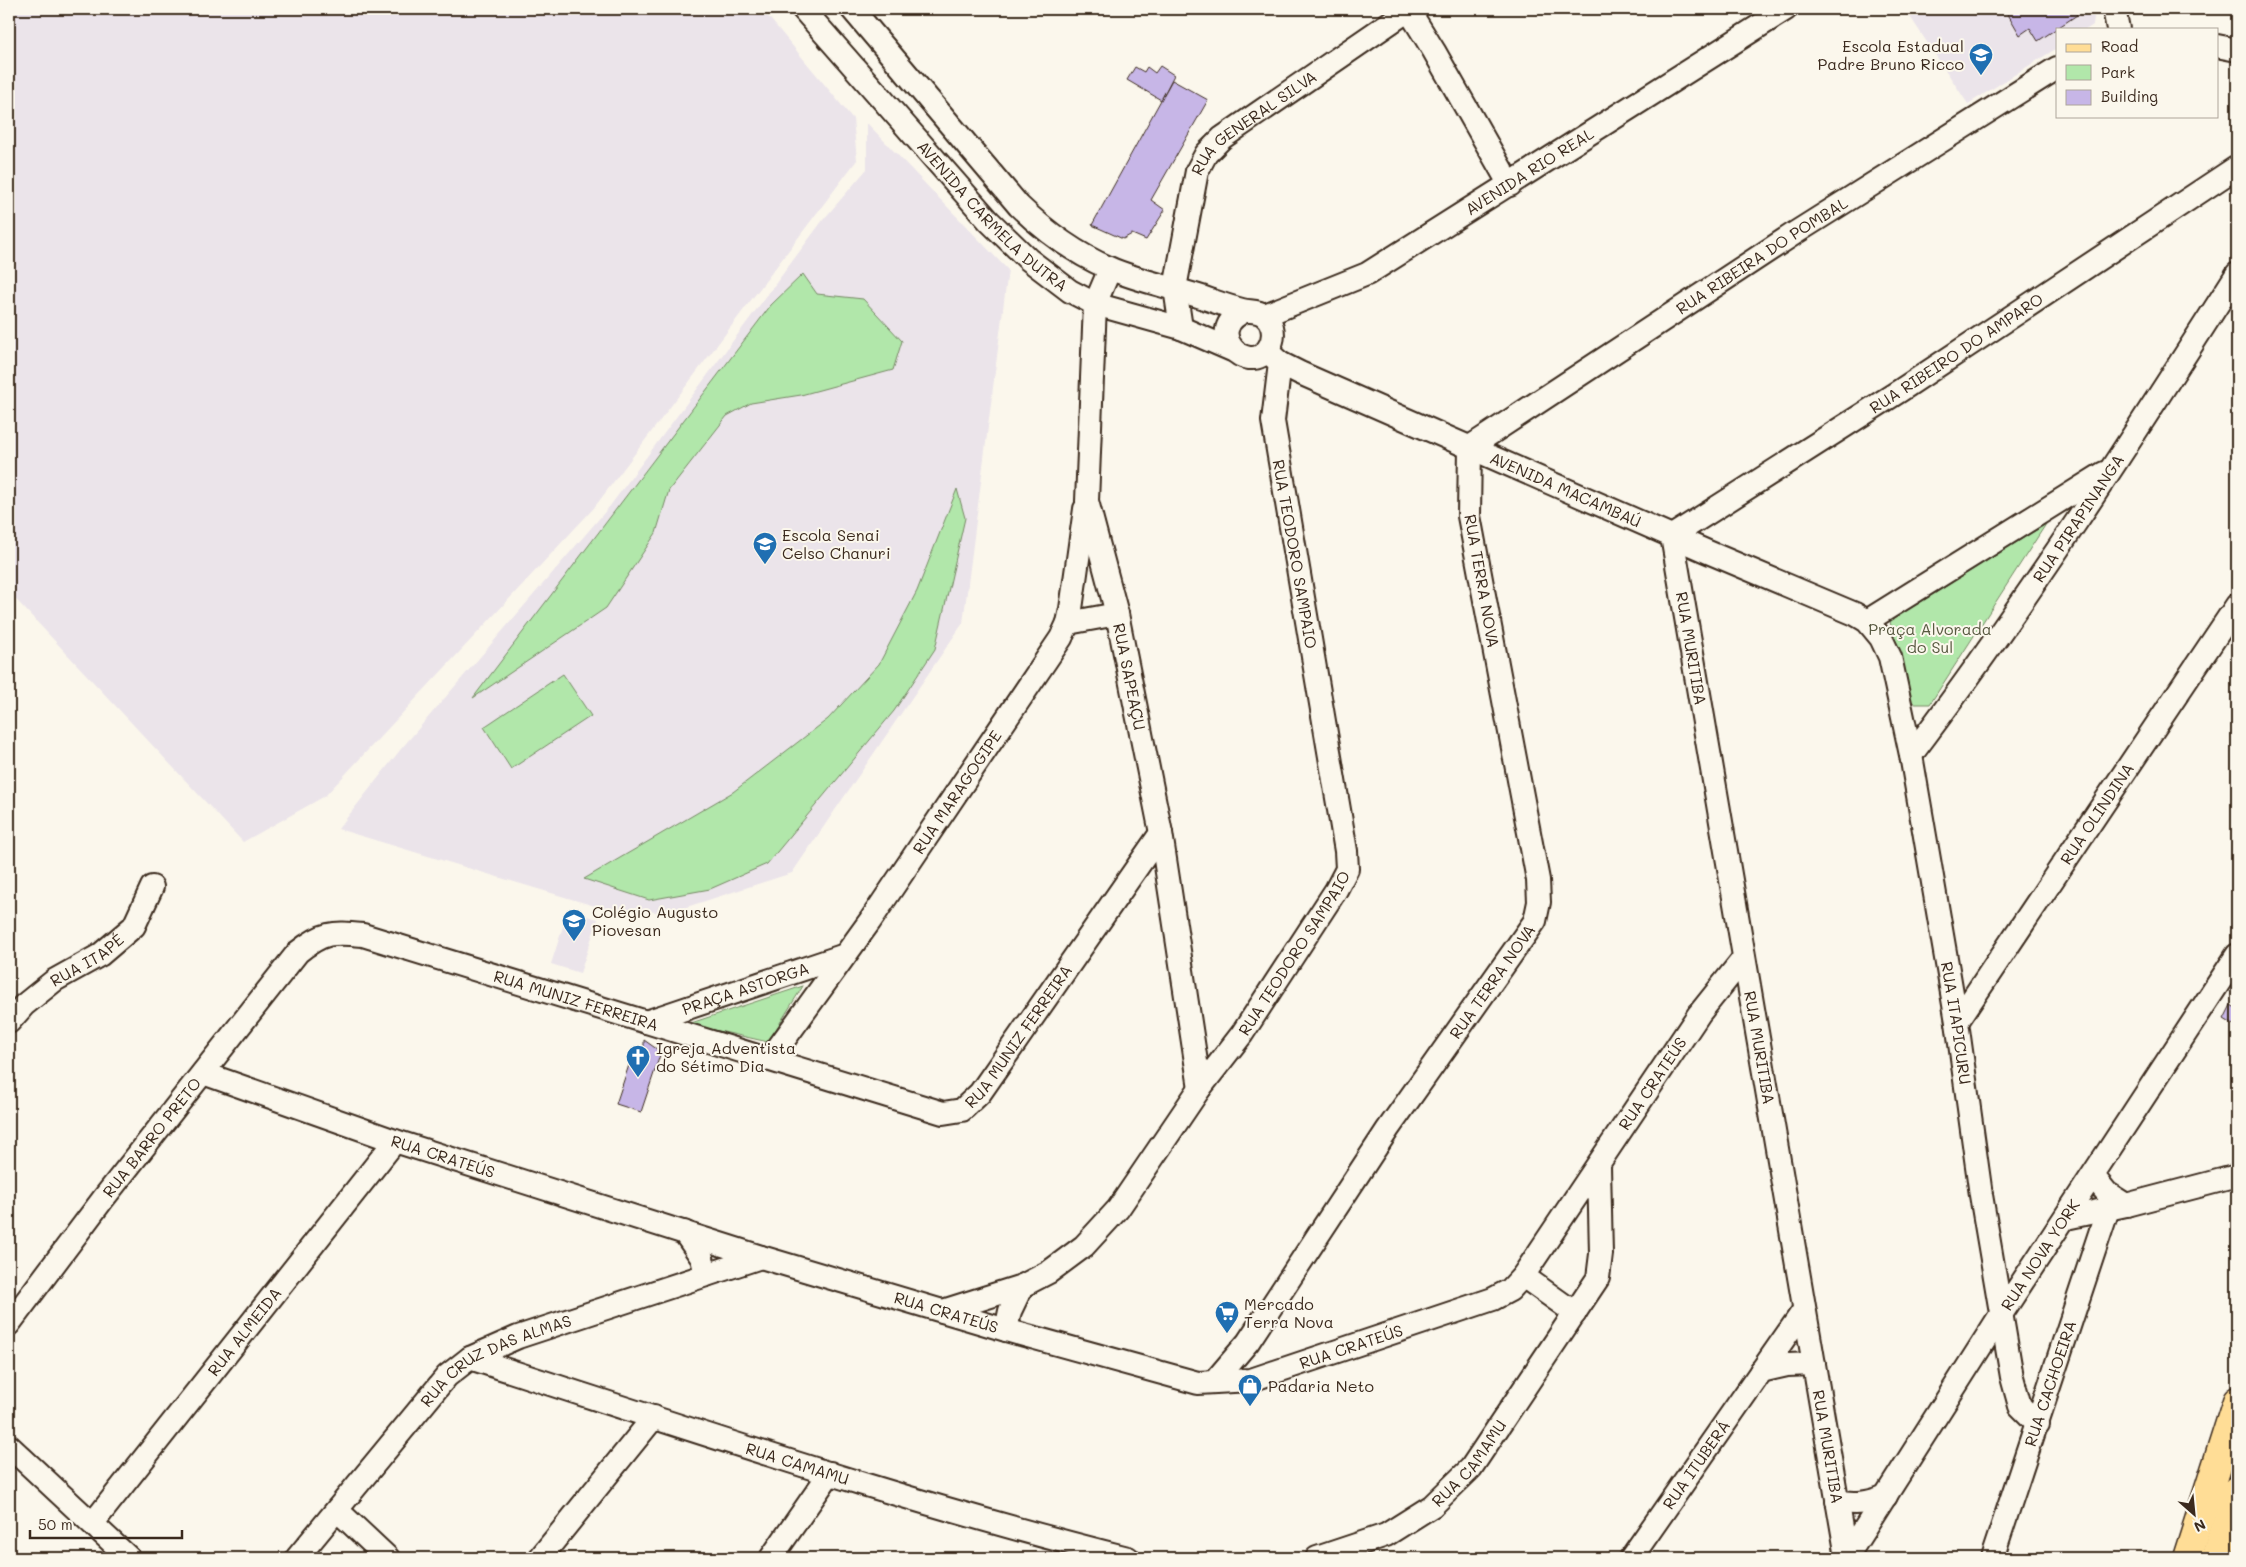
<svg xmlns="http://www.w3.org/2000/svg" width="2246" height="1567" font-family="Mali,sans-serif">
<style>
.built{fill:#ebe4ea}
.green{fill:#b1e7aa;stroke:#768864}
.building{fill:#c7b6e7;stroke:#3b2a1e}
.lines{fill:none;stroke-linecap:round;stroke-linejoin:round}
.minor-casing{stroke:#3b2a1e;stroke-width:26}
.major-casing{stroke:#3b2a1e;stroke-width:31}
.minor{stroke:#fbf7ec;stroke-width:22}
.major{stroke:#ffdd96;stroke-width:28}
.labels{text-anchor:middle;stroke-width:4;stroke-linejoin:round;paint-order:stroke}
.poi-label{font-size:16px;fill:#3b2a1e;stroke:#fbf7ec;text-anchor:start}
.street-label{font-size:16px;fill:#3b2a1e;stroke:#fbf7ec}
.park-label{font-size:16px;fill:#585941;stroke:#fbf7ec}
</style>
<rect width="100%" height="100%" fill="#fbf7ec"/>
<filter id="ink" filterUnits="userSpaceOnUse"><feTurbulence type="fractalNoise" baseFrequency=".02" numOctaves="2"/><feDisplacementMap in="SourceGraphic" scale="10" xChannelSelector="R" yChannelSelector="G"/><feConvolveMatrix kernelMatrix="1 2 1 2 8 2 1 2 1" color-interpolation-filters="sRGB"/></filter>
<g filter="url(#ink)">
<!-- built -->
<g class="built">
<path d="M9 9H762L853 119 857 160 593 509 325 796 243 842 9 592Z"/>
<path d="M1905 9H2092L2094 17 2093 25 2087 29H2057V48L1968 104Z"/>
<path d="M867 123 1008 270 963 623 792 873 668 913 598 907 338 829 401 749 610 506 823 220 867 169Z"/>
<path d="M568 911 598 919 580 973 551 964Z"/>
</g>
<!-- green -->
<g class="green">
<path d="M803 274 817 294 863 299 902 341 893 370 801 395 751 403 727 416 669 490 656 533 606 608 473 698 771 305Z"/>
<path d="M957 489 965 518 935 649 894 711 767 864 710 889 649 900 584 879 733 792 828 719 879 664 917 591Z"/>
<path d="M2046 524 1930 704H1915L1905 695 1890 621Z"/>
<path d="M563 674 591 716 511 769 484 727Z"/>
<path d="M803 986 768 1042 688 1024Z"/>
</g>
<!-- building -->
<g class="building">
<path d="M2005 9H2074L2077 15 2038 41 2030 28 2020 35Z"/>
<path d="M1160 66 1174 75 1161 100 1127 80 1135 67 1144 72 1147 67 1155 73Z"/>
<path d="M1172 80 1208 100 1151 200 1165 210 1146 240 1132 234 1123 239 1092 225Z"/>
<path d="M2231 1005 2237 1009V1027L2224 1019Z"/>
<path d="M644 1040 661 1052 641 1112 616 1104 635 1047 644 1048Z"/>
</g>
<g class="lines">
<defs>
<g id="minor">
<path id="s1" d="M803 9 989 221 1028 259 1070 291 1095 304 1181 328 1232 350"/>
<path d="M852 9 1019 206C1046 232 1074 253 1109 268 1136 280 1167 286 1195 295 1211 300 1226 306 1242 310 1250 312 1257 310 1264 315 1268 318 1271 323 1272 327 1274 335 1273 342 1268 349 1247 378 1201 330 1245 311"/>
<path d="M1408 9 1434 51 1510 185"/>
<path d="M2114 9 2118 29"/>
<path d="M2217 46 2237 50"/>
<path id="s2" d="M1110 269 1095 304 1087 501 1117 614 1161 833 1200 1088"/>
<path id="s3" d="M1265 315 1367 274 1786 9"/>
<path id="s4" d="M1181 328 1175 288 1197 171 1206 154 1222 138 1410 9"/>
<path id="s5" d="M1267 351 1280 363 1300 373 1708 552 1855 614 1867 621 1881 638 1890 657 1911 755 1957 1022 1981 1195 2012 1377 2020 1406 2038 1424"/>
<path id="s6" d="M1672 536 1847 1557"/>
<path id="s7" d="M1672 536 1901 390 2237 167"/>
<path d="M1867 621 2104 473"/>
<path d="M1068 623 1117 614"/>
<path id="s8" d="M1911 755C2028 601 2133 437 2237 274"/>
<path id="s9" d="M9 1022 24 1005 55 980 100 955 134 926 152 887"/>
<path id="s10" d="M646 1022 845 955"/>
<path id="s11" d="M1957 1022 2237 605"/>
<path id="s12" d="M770 1059 870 921 1061 638 1068 623 1071 609 1085 509"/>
<path id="s13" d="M203 1073 395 1141 761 1257 1006 1330 1198 1383 1251 1380 1493 1299 1510 1290 1523 1276 1699 1014 1743 959"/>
<path d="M2093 1176 2107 1193 2126 1205"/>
<path d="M2066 1218 2126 1205 2237 1176"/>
<path d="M684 1232 702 1258 706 1275"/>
<path d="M1523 1276 1575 1313"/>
<path id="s14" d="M943 1311 1022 1286 1049 1272 1084 1246 1118 1209 1200 1088 1242 1034 1336 890 1347 869 1346 851 1273 421 1280 363"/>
<path id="s15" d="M9 1324 103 1199 298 952C323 932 332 932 363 935L943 1113 962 1110 980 1093 1161 833"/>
<path d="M1006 1330 1010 1311 1022 1286"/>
<path id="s16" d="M470 1358C688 1428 906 1503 1128 1558"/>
<path d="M1761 1371 1787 1365 1814 1364"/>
<path id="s17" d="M1214 1382 1248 1342 1388 1129 1535 921 1539 902 1538 880 1469 516 1470 447 1795 233 2057 68"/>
<path d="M9 1446 129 1558"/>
<path d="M1837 1501C1856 1505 1868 1503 1886 1496"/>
<path d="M337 1510 388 1558"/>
<path id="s18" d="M93 1523 395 1141"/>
<path id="s19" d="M297 1558 447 1376 470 1358 518 1337 761 1257"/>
<path d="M540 1558 654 1417"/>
<path d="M771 1558 830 1473"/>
<path id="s20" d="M1317 1558 1386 1535 1432 1506 1471 1468 1598 1278 1601 1254 1599 1166"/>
<path id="s21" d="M1631 1558 1804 1310"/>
<path id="s22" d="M1846 1558 2000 1316 2237 955"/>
<path id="s23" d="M1992 1558 2108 1209"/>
</g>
<g id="major">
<path d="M2187 1558 2237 1401"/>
<path d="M2216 1558 2237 1490"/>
</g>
</defs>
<!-- minor casing -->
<use href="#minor" class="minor-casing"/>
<!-- major casing -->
<use href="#major" class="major-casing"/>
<!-- minor -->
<use href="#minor" class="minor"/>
<!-- major -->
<use href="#major" class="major"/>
</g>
</g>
<!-- icons -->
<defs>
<symbol id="school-pin" viewBox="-11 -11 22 30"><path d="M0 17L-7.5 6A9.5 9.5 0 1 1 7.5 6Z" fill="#1f6fb2" stroke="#fbf7ec"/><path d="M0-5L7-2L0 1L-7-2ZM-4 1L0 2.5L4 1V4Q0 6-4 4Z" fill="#fff"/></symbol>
<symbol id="university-pin" viewBox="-11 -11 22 30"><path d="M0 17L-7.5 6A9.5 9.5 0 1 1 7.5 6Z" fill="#1f6fb2" stroke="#fbf7ec"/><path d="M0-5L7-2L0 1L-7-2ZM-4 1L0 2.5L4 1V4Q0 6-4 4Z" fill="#fff"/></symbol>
<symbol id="church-pin" viewBox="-11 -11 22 30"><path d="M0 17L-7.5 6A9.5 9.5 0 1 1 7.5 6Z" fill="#1f6fb2" stroke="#fbf7ec"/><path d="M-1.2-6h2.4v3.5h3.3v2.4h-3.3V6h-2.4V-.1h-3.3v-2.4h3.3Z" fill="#fff"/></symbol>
<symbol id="supermarket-pin" viewBox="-11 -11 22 30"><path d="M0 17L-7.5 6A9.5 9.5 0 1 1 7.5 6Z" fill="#1f6fb2" stroke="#fbf7ec"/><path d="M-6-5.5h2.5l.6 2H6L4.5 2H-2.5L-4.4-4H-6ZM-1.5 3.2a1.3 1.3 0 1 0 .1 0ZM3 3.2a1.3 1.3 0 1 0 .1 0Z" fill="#fff"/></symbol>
<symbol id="shop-pin" viewBox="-11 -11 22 30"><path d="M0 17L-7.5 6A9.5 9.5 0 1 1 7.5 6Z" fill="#1f6fb2" stroke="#fbf7ec"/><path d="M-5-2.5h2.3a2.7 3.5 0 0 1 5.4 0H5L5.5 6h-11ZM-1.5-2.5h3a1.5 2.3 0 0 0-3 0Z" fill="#fff"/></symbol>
</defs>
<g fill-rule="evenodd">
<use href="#school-pin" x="1967" y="41" width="28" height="38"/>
<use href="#university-pin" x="751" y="530" width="28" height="38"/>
<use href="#school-pin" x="560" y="907" width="28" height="38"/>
<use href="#church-pin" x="624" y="1043" width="28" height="38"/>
<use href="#supermarket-pin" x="1213" y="1299" width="28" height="38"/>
<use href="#shop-pin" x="1236" y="1372" width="28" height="38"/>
</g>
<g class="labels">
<!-- poi labels -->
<g class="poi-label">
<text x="1964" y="52" text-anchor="end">Escola Estadual<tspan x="1964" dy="18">Padre Bruno Ricco</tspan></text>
<text x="782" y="541">Escola Senai<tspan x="782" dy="18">Celso Chanuri</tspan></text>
<text x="592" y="918">Colégio Augusto<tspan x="592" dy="18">Piovesan</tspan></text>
<text x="656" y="1054">Igreja Adventista<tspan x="656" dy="18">do Sétimo Dia</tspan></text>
<text x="1244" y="1310">Mercado<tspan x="1244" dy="18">Terra Nova</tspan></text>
<text x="1268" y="1392">Padaria Neto</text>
</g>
<!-- street labels -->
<g class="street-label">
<text dy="6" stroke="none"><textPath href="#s4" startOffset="235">RUA GENERAL SILVA</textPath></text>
<text dy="6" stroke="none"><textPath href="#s3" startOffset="302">AVENIDA RIO REAL</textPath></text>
<text dy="6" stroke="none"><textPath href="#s1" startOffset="281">AVENIDA CARMELA DUTRA</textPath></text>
<text dy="6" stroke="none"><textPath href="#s17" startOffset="1392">RUA RIBEIRA DO POMBAL</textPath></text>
<text dy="6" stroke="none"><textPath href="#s7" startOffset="338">RUA RIBEIRO DO AMPARO</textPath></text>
<text dy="6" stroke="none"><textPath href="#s5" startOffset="330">AVENIDA MACAMBAÚ</textPath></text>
<text dy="6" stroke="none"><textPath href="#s8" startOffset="290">RUA PIRAPINANGA</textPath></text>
<text transform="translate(1295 554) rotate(80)" y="6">RUA TEODORO SAMPAIO</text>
<text transform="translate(1482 581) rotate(80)" y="6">RUA TERRA NOVA</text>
<text dy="6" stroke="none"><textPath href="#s6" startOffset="114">RUA MURITIBA</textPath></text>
<text dy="6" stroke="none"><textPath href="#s2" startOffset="416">RUA SAPEAÇU</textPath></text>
<text dy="6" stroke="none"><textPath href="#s12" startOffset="326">RUA MARAGOGIPE</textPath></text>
<text dy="6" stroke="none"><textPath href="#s11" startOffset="251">RUA OLINDINA</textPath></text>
<text dy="6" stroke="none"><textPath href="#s14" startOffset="518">RUA TEODORO SAMPAIO</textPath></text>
<text dy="6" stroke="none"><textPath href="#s9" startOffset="100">RUA ITAPÉ</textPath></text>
<text dy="6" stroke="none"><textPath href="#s17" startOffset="488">RUA TERRA NOVA</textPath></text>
<text dy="6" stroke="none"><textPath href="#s10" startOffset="105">PRAÇA ASTORGA</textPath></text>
<text dy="6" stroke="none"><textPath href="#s15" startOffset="764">RUA MUNIZ FERREIRA</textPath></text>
<text dy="6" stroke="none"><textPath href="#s5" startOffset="1074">RUA ITAPICURU</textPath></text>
<text dy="6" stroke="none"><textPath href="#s15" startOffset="1260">RUA MUNIZ FERREIRA</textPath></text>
<text dy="6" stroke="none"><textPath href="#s6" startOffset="519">RUA MURITIBA</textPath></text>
<text dy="6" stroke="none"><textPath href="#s13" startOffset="1621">RUA CRATEÚS</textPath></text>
<text dy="6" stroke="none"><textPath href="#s15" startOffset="235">RUA BARRO PRETO</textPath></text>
<text dy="6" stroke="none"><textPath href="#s13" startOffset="254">RUA CRATEÚS</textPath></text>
<text dy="6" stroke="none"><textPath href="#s22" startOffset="360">RUA NOVA YORK</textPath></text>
<text dy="6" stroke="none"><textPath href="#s13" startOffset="781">RUA CRATEÚS</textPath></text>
<text dy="6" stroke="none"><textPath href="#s18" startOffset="244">RUA ALMEIDA</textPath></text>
<text dy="6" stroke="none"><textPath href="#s13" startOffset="1201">RUA CRATEÚS</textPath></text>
<text dy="6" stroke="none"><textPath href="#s19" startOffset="286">RUA CRUZ DAS ALMAS</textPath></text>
<text dy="6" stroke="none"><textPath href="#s23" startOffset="184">RUA CACHOEIRA</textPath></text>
<text dy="6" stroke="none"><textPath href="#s6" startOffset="924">RUA MURITIBA</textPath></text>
<text dy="6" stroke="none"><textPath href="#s20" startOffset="184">RUA CAMAMU</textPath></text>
<text dy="6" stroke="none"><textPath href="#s16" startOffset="344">RUA CAMAMU</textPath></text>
<text dy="6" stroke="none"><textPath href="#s21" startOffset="114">RUA ITUBERÁ</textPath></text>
</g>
<!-- park labels -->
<g class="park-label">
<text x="1930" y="635">Praça Alvorada<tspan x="1930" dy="18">do Sul</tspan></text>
</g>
</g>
<!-- margin -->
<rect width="2246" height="1567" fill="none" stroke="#fbf7ec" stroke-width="30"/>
<rect x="15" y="15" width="2216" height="1537" fill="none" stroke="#3b2a1e" stroke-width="2" filter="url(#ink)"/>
<!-- legend -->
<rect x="2056" y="28" width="162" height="90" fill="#fbf7ec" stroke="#aea59a"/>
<rect x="2066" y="44" width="25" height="8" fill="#ffdd96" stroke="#aea59a"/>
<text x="2101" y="52" font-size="15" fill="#3b2a1e">Road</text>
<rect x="2066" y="65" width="25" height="15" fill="#b1e7aa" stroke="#aea59a"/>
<text x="2101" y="78" font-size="15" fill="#3b2a1e">Park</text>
<rect x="2066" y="90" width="25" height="15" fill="#c7b6e7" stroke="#aea59a"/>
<text x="2101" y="102" font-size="15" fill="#3b2a1e">Building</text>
<!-- north arrow -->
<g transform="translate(2194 1514) rotate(153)" stroke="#fbf7ec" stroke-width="4" paint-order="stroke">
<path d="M0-4L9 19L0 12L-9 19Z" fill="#3b2a1e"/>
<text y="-8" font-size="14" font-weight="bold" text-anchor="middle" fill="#3b2a1e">N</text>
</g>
<!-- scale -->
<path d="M30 1530v8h152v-8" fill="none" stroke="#3b2a1e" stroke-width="2.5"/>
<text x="38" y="1530" font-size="15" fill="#3b2a1e" stroke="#fbf7ec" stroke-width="4" paint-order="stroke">50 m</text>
</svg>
